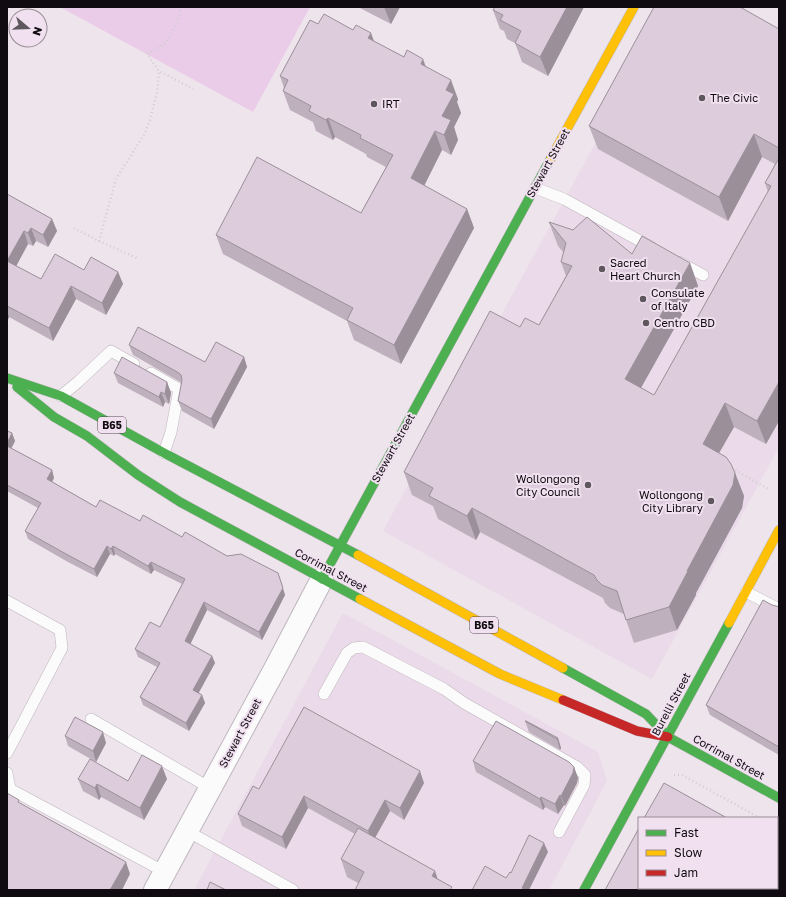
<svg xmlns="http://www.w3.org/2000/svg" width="786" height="897" font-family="'Golos Text',sans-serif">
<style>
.built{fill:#ebdae9}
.green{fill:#eacbe8}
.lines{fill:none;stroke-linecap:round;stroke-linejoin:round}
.lane-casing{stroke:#beb6bd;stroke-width:12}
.street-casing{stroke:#beb6bd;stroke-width:24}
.fast-casing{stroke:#beb6bd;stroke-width:10}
.slow-casing{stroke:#beb6bd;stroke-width:10}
.jam-casing{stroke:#beb6bd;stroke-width:10}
.path{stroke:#d1ced1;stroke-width:2.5;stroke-dasharray:1 3;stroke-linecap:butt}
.lane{stroke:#fcfbfc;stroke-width:11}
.street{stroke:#fcfbfc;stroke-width:22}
.fast{stroke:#4caf50;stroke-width:9}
.slow{stroke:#ffc107;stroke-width:9}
.jam{stroke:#c62828;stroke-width:9}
.wall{fill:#beb0bd}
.shaded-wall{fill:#9b909a}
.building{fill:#ddcddc;stroke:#9b909a}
.poi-dot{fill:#5e575d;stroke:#f1e1f0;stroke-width:1.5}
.labels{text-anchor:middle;stroke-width:4;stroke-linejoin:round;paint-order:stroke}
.shield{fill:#f1e1f0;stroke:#544b53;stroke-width:1}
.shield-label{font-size:10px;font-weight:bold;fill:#100b10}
.poi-label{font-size:11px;fill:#100b10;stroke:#f1e1f0;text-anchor:start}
.street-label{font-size:11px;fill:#100b10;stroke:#f1e1f0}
</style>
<rect width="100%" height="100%" fill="#eee4ec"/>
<!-- built -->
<g class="built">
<path d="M670 7 779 46V447L652 679 383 531Z"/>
<path d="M343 613 598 752 607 781 549 890H194Z"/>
</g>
<!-- green -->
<path class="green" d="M60 7H310L253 112Z"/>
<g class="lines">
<defs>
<g id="lane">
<path d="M535 188 564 199 651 247"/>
<path d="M679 262 703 275"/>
<path d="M151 373 179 389 171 432 164 453"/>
<path d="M61 396 78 382 111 351 134 364"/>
<path d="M746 592 779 609"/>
<path d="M7 601 60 630 62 648 7 753"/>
<path d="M324 694 347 653 354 648 363 647 444 689 464 703 577 767 585 775 584 785 559 832"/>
<path d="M91 719 210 788"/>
<path d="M7 773 10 789 165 872"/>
<path d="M187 831 293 890"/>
</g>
<path id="street" d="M155 890 276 667 322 579"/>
<g id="fast">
<path d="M7 378 61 396 164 453 358 555"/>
<path d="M17 387 54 417 87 436 138 475 180 502 360 599"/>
<path d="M322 579 551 158"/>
<path d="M563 668 646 714 668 737 779 798"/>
<path d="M584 890 729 623"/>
</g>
<g id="slow">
<path d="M551 158 634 7"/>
<path d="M358 555 563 668"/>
<path d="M360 599 500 674 563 700"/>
<path d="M729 623 779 530"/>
</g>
<path id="jam" d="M563 700 637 731 668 737"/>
</defs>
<!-- lane casing -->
<use href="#lane" class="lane-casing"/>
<!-- street casing -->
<use href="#street" class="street-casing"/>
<!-- fast casing -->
<use href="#fast" class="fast-casing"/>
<!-- slow casing -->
<use href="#slow" class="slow-casing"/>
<!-- jam casing -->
<use href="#jam" class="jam-casing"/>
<!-- path -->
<g class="path">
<path d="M181 7 178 20 166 43 147 54 159 71 193 89"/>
<path d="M74 228 99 241 116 179 145 133 150 120 157 93 159 71"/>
<path d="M99 241 137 258"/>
<path d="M732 468 768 489"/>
<path d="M674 775H682L760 818"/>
<path d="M777 827 779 829"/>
</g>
<!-- lane -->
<use href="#lane" class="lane"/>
<!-- street -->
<use href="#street" class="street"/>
<!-- fast -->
<use href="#fast" class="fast"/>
<!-- slow -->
<use href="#slow" class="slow"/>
<!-- jam -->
<use href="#jam" class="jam"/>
</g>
<!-- wall -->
<g class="wall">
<path d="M358 7H400L391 24Z"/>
<path d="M584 7 548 76 522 62 515 43 507 39 504 31 500 29 493 10Z"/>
<path d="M318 24 374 41 404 57 426 67 458 99 457 102 461 113 454 127 458 140 451 155 442 150 424 186 467 209 474 228 401 364 354 340 347 321 223 254 216 235 361 213 386 167 367 157 366 154 335 137 333 140 316 131 313 122 290 110 283 91 284 88 280 76Z"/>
<path d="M779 29V421L766 444 734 427 719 453 735 473 744 496 742 508 696 593V595L677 630 634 643 624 614 610 608 605 603 603 598 480 532 476 540 438 519 433 506 412 495 404 472 520 327 539 325 566 276 561 262 564 253 558 246 549 222 632 254 690 263 698 286 641 388 654 395 768 192 765 183 775 164 762 157 728 221 598 149 589 126Z"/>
<path d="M7 194 52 219 57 231 48 247 36 241 33 246 28 244 16 266 41 279 84 270 118 272 123 284 106 315 76 299 53 341 9 317 7 322Z"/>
<path d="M129 345 205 362 244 357 247 367 214 429 182 411 178 401 182 383 133 355Z"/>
<path d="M114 373 167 382 171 393 169 404 165 402 163 407 118 383Z"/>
<path d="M7 431 12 433 15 441 11 448 52 470 54 478 52 482 96 507 140 521 182 537 227 556 278 573 285 595 262 640 207 610 190 644 212 656 215 663 198 693 202 695 205 703 189 731 143 705 140 697 157 667 138 657 135 649 160 627 182 584 154 570 151 574 115 554 114 556 110 554 97 577 68 562 28 539 25 531 38 508 7 491Z"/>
<path d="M772 605 779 607V755L710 715 706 705Z"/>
<path d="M525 721 558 738 561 748 560 750 529 732Z"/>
<path d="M65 736 106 743 96 762 68 746Z"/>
<path d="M473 761 574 767 578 778 577 783 565 806 564 805 558 814 545 807 543 810 476 772Z"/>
<path d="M78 779 128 781 167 779 144 820 101 797 99 800 83 791Z"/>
<path d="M424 783 404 820 390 811 375 838 435 871 358 883 347 877 341 859 355 834 308 808 286 849 242 826 238 814 259 789Z"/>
</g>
<!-- shaded-wall -->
<g class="shaded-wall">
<path d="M384 7H400L391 24Z"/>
<path d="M567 7H584L548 76 540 57Z"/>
<path d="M371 33 378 52 368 38Z"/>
<path d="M423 59 430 78 421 64Z"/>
<path d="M451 80 458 99 457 102 461 113 454 127 458 140 451 155 444 135 442 116 446 90Z"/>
<path d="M328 118 335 137 333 140 326 120Z"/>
<path d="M435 131 442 150 418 198 411 178Z"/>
<path d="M754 134 762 157 728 221 719 197Z"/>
<path d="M467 209 474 228 401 364 394 345Z"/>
<path d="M52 219 57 231 48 247 43 235Z"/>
<path d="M31 228 36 241 33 246 28 233Z"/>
<path d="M24 231 28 244 12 274 7 261Z"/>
<path d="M690 263 698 286 633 402 625 379Z"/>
<path d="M118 272 123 284 106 315 102 303Z"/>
<path d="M71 286 76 299 53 341 49 328Z"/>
<path d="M7 310 9 317 7 322Z"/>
<path d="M244 357 247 367 214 429 211 419Z"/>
<path d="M167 382 171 393 169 404 165 394Z"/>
<path d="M779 382V421L766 444 757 421Z"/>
<path d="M161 392 165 402 163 407 159 397Z"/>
<path d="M725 403 734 427 711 467 703 444Z"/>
<path d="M12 433 15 441 9 453 7 448V443Z"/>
<path d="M52 470 54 478 49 487 47 479Z"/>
<path d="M735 473 744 496 742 508 696 593V595L677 630 669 607Z"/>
<path d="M472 508 480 532 476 540 467 516Z"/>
<path d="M107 546 110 554 97 577 94 569Z"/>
<path d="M113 546 115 554 114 556 111 549Z"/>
<path d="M151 562 154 570 151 574 148 566Z"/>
<path d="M278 573 285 595 262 640 259 632Z"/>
<path d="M204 602 207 610 188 649 185 641Z"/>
<path d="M212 656 215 663 196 698 193 690Z"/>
<path d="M202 695 205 703 189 731 186 723Z"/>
<path d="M103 732 106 743 96 762 93 751Z"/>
<path d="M558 738 561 748 560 750 557 739Z"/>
<path d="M162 766 167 779 144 820 140 808Z"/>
<path d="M574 767 578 778 577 783 565 806 561 796Z"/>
<path d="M420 771 424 783 404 820 400 808Z"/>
<path d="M97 784 101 797 99 800 95 788Z"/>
<path d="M560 795 564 805 558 814 555 804Z"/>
<path d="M304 796 308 808 286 849 282 837Z"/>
<path d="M541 797 545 807 543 810 540 799Z"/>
<path d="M385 800 390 811 372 843 368 831Z"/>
<path d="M544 843 548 852 529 890H523L522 888Z"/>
<path d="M126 862 130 874 122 890H110Z"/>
<path d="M435 871 441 889 432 876Z"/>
</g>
<!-- building -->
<g class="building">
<path d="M495 7H567L540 57 515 43 521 31 500 20 503 15 493 10Z"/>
<path d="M654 7H740L779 29V148L754 134 719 197 589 126Z"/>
<path d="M324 14 353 30 356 25 371 33 368 38 404 57 407 50 423 59 421 64 451 80 446 90 454 94 442 116 451 120 444 135 435 131 411 178 467 209 394 345 347 320 353 308 216 235 257 157 361 213 393 155 360 138 361 135 328 118 326 120 309 111 311 106 283 91 288 80 280 76 310 20 318 24Z"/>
<path d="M779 158V382L757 421 725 403 703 444 726 457 731 464 735 473 733 485 687 571H688L669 607 626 620 617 591 602 585 597 580 594 575 472 508 467 516 429 496 433 488 404 472 490 311 520 327 525 318 539 325 572 266 561 262 566 243 549 222 573 230 587 217 632 254 642 236 690 263 625 379 654 395 771 186 765 183Z"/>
<path d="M7 194 52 219 43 235 31 228 28 233 24 231 7 261 41 279 55 254 84 270 91 257 118 272 102 303 71 286 49 328 7 306Z"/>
<path d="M138 327 205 362 216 342 244 357 211 419 178 401 182 380 181 375 179 373 129 345Z"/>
<path d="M122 357 167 382 165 394 161 392 159 397 114 373Z"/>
<path d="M7 431 12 433 7 443Z"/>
<path d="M7 446 52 470 47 479 96 507 100 500 140 521 143 515 182 537 185 532 227 556 241 554 278 573 283 588 259 632 204 602 185 641 212 656 193 690 202 695 186 723 140 697 160 663 135 649 150 622 160 627 185 579 151 562 148 566 113 546 111 549 107 546 94 569 66 554 25 531 41 503 7 485Z"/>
<path d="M763 600 772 605 776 606 779 607V747L706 705Z"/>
<path d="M304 707 420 771 400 808 385 800 368 831 304 796 282 837 238 814 253 786 259 789Z"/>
<path d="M75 717 103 732 93 751 65 736Z"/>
<path d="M496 721 569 762 574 767 573 773 561 796 560 795 555 804 541 797 540 799 473 761Z"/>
<path d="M525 721H526L558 738 557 739Z"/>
<path d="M142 755 162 766 140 808 97 784 95 788 78 779 90 759 128 781Z"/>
<path d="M664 783 727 818H644Z"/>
<path d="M7 793 19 800 18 802 126 862 110 890H7Z"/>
<path d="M358 828 435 871 432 876 452 887 450 890H355L364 872 341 859Z"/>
<path d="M639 828V888H777V846L779 847V890H605Z"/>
<path d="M529 835 544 843 522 888 524 889 523 890H472L485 866 506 878 510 872 511 873Z"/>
<path d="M210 882 226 890H207Z"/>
</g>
<!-- markers -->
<g class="poi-dot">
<circle cx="702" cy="98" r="4"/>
<circle cx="374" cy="104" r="4"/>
<circle cx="602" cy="269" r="4"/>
<circle cx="643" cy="299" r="4"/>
<circle cx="646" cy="323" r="4"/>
<circle cx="588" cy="485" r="4"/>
<circle cx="711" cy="501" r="4"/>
</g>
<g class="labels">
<!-- shield labels -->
<g class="shield">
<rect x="98" y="417" width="28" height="16" rx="3"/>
<rect x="470" y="617" width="28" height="16" rx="3"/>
</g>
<g class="shield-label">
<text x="112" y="429">B65</text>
<text x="484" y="629">B65</text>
</g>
<!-- poi labels -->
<g class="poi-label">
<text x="710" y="102">The Civic</text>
<text x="382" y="108">IRT</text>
<text x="610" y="267">Sacred<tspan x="610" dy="13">Heart Church</tspan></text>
<text x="651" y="297">Consulate<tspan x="651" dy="13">of Italy</tspan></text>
<text x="654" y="327">Centro CBD</text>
<text x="580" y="483" text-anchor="end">Wollongong<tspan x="580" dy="13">City Council</tspan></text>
<text x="703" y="499" text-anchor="end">Wollongong<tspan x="703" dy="13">City Library</tspan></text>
</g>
<!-- street labels -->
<g class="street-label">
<text transform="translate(548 163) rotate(-61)" y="4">Stewart Street</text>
<text transform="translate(393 448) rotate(-61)" y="4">Stewart Street</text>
<text transform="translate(331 570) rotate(28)" y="4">Corrimal Street</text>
<text transform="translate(671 704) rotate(-62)" y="4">Burelli Street</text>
<text transform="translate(240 733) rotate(-62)" y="4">Stewart Street</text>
<text transform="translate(729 757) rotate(29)" y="4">Corrimal Street</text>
</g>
</g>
<!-- border -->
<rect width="786" height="897" fill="none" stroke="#100b10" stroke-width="16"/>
<!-- legend -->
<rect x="638" y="817" width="140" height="72" fill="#f1e1f0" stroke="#978b96"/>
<rect x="646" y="830" width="20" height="6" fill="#4caf50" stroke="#978b96"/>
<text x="674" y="837" font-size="12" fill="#100b10">Fast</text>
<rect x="646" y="850" width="20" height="6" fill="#ffc107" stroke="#978b96"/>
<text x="674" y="857" font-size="12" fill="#100b10">Slow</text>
<rect x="646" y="870" width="20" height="6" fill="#c62828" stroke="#978b96"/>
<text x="674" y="877" font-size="12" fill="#100b10">Jam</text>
<!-- north arrow -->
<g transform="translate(28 28) rotate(109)"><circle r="19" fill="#f1e1f0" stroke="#978b96"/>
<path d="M0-3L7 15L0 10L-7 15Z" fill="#5e575d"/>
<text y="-6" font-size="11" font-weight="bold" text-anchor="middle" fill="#100b10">N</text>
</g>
</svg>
